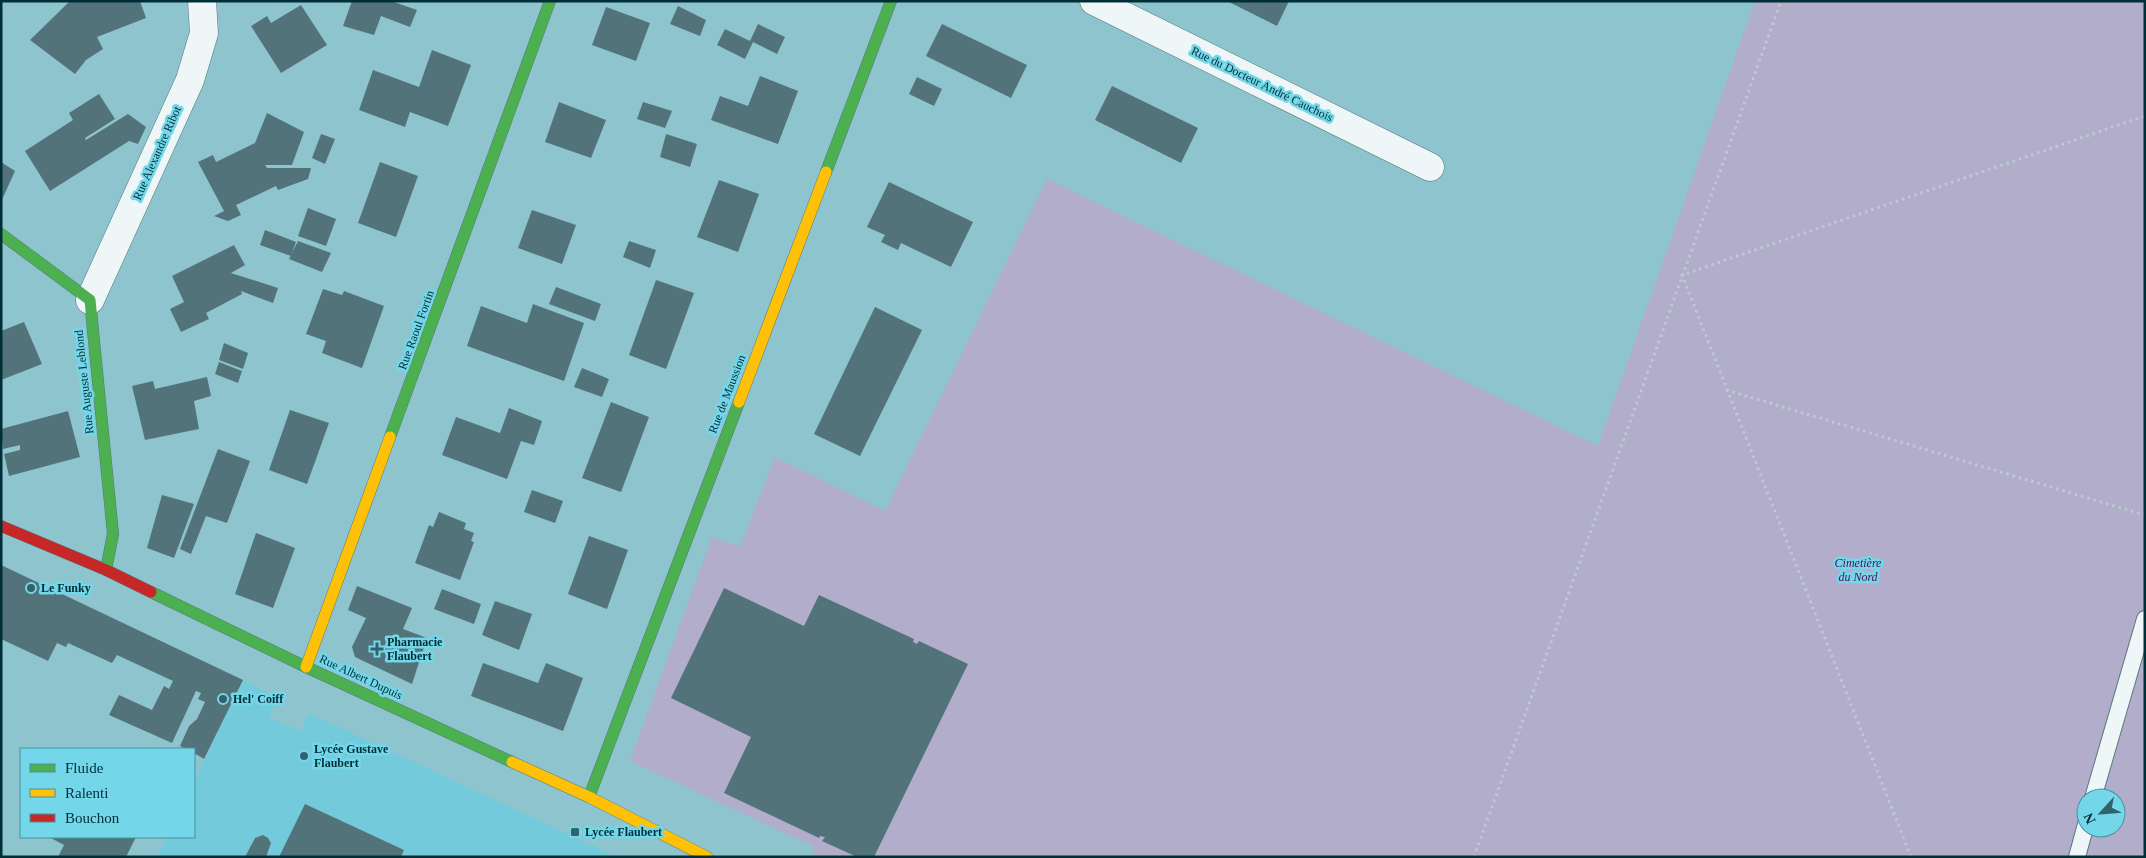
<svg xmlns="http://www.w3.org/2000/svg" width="2146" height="858" font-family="Georgia,serif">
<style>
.built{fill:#72cada}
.green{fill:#b2adcb;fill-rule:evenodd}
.building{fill:#53737b}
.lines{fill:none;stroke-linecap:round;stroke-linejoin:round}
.lane-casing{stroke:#55797f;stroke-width:18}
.street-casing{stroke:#55797f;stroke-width:29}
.fast-casing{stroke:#55797f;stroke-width:12}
.slow-casing{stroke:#55797f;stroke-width:12}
.jam-casing{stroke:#55797f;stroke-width:12}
.path{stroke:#baccd0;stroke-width:3;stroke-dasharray:2.5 4;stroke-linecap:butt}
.lane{stroke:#eef6f8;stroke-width:16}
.street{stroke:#eef6f8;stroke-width:28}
.fast{stroke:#4caf50;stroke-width:11}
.slow{stroke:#ffc107;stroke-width:11}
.jam{stroke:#c62828;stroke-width:11}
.poi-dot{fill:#32626b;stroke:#73d6e9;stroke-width:2}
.labels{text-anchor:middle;stroke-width:5;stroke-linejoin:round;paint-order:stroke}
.street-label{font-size:12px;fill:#002e36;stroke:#73d6e9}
.park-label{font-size:12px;font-style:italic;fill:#580b52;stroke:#73d6e9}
.poi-label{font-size:12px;font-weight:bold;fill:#002e36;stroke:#73d6e9;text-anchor:start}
</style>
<rect width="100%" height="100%" fill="#8ec4ce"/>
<!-- built -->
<path class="built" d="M243 680 277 698 269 718 301 731 309 713 616 857H157L167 837H194V781Z"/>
<!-- green -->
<path class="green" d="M1755 1H2145V857H813V846L630 761 712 537 740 547 775 457 885 511 1047 179 1598 446ZM2086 798H2116V828H2086Z"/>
<!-- building -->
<g class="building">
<path d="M70 1H140L146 18 97 37 103 49 86 60 75 74 30 40Z"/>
<path d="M352 1H391L417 10 410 27 381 16 374 35 343 26Z"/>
<path d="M1227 1H1289L1277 26Z"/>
<path d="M301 5 327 45 281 73 251 26 267 16 271 23Z"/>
<path d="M678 6 706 20 700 36 670 24Z"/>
<path d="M606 7 650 23 636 61 592 45Z"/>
<path d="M758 24 785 37 777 54 753 42 745 59 717 45 725 29 750 41Z"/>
<path d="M942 24 1027 65 1011 98 926 56Z"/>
<path d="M432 50 471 65 448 126 410 112 405 127 359 110 373 70 419 87Z"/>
<path d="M760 76 798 91 778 144 711 120 720 96 748 106Z"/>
<path d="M917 77 942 89 934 106 909 94Z"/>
<path d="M1112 86 1198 128 1181 163 1095 120Z"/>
<path d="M99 94 115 119 85 138 86 140 128 114 146 127 138 144 129 141 50 191 25 151 73 120 69 113Z"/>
<path d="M559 102 606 120 591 158 545 142Z"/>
<path d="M643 102 672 111 665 128 637 119Z"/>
<path d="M267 113 304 132 292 165H265L267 168H311L308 179 278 190 276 186 236 205 241 215 228 221 214 216 224 211 198 162 213 155 216 162 255 143Z"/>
<path d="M321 134 335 139 325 164 312 158Z"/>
<path d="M666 134 697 144 690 167 660 157Z"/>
<path d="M1 162 15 171 1 202Z"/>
<path d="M380 162 418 176 396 237 358 223Z"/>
<path d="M719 180 759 194 738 252 697 237Z"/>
<path d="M889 182 973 222 951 267 901 243 898 250 881 242 885 235 867 227Z"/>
<path d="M308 208 336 219 326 246 298 236Z"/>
<path d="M532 210 576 225 562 264 518 248Z"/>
<path d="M265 230 296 242 291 256 260 245Z"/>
<path d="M298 241 331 253 322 272 289 259Z"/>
<path d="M629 241 656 250 650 268 623 257Z"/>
<path d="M234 245 245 265 231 273 278 288 273 303 241 291 242 294 206 313 209 319 181 332 170 309 184 302 172 276Z"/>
<path d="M656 280 694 293 666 369 629 355Z"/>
<path d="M556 287 601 304 595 321 549 304Z"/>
<path d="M323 289 342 295 344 291 384 306 362 368 322 353 326 341 306 334Z"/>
<path d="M533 304 584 323 564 381 467 346 481 306 527 323Z"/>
<path d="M875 307 922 330 860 456 814 434Z"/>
<path d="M24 322 42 364 1 380V331Z"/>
<path d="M224 343 248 353 243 369 219 360Z"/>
<path d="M219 362 242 371 238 383 215 374Z"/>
<path d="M582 368 609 379 602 397 574 387Z"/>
<path d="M207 377 211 396 194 401 199 429 145 440 132 386 153 381 155 389Z"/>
<path d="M611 402 649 417 621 492 582 478Z"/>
<path d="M509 408 542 421 534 445 521 441 507 479 442 455 456 417 500 433Z"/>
<path d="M290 410 329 423 307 484 269 470Z"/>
<path d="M68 411 80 457 9 476 4 454 20 450V445L3 449 1 429Z"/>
<path d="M218 449 250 461 227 523 206 516 191 554 180 549Z"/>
<path d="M532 490 563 501 555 523 524 512Z"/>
<path d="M162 495 194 504 174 558 147 548Z"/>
<path d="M439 512 466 523 464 529 474 533 471 541 474 542 460 580 415 563 429 525 433 527Z"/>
<path d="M256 533 295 548 273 608 235 594Z"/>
<path d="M589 536 628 550 607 609 568 594Z"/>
<path d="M1 565 243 680 204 759 194 753V749H186L180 746 189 726 197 719 205 702 198 699 201 693 196 691 172 743 109 715 119 695 152 710 164 686 169 689 173 681 117 655 112 663 68 643 66 647 57 643 48 661 1 639Z"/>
<path d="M357 586 412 608 403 629 427 638 412 684 355 657 352 647 366 618 348 610Z"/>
<path d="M724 588 804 626 819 595 914 639 913 642 917 644 919 641 968 664 874 857H857L822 841 825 837 820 836 819 838 724 793 751 737 671 698Z"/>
<path d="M442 589 481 604 474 624 434 609Z"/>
<path d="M495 601 532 614 519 650 482 635Z"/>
<path d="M483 663 538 683 546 663 583 678 563 731 471 696Z"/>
<path d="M305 804 404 850 401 857H279Z"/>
<path d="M263 835 268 838 271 843 266 857H245L255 838Z"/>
<path d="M49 837H136L126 857H58L64 845Z"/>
</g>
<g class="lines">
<defs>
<g id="lane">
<path d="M2093 798 2145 619"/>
<path d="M2077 857 2086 824"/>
</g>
<g id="street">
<path d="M1094 1 1430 167"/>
<path d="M90 300 190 80 204 33 202 1"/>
</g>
<g id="fast">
<path d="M826 172 891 1"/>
<path d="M1 234 90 300 113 534 106 570"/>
<path d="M390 437 550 1"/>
<path d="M151 592 306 667 512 762"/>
<path d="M589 797 739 402"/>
</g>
<g id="slow">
<path d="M739 402 826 172"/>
<path d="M306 667 390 437"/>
<path d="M512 762 589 797 707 857"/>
</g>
<path id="jam" d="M1 526 106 570 151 592"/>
</defs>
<!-- lane casing -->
<use href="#lane" class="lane-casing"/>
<!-- street casing -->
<use href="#street" class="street-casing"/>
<!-- fast casing -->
<use href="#fast" class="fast-casing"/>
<!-- slow casing -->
<use href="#slow" class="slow-casing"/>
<!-- jam casing -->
<use href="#jam" class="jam-casing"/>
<!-- path -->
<g class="path">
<path d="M1726 390 2145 515"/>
<path d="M1474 857 1781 1"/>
<path d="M1911 857 1682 275 2145 116"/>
</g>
<!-- lane -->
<use href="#lane" class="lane"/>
<!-- street -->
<use href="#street" class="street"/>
<!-- fast -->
<use href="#fast" class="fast"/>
<!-- slow -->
<use href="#slow" class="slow"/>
<!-- jam -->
<use href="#jam" class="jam"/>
</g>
<!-- markers -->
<g class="poi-dot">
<circle cx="31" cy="588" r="5"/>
<path d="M374.5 641.5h5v5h5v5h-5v5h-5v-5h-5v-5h5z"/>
<circle cx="223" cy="699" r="5"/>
<circle cx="304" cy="756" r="5"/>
<rect x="570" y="827" width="10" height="10" rx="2.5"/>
</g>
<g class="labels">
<!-- street labels -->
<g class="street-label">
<text transform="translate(1262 84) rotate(26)" y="4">Rue du Docteur André Cauchois</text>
<text transform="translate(157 153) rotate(-66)" y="4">Rue Alexandre Ribot</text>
<text transform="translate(416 330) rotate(-70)" y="4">Rue Raoul Fortin</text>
<text transform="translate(84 382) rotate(-96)" y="4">Rue Auguste Leblond</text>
<text transform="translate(727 394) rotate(-69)" y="4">Rue de Maussion</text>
<text transform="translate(361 677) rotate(25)" y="4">Rue Albert Dupuis</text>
</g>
<!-- park labels -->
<g class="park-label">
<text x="1858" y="567">Cimetière<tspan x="1858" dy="14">du Nord</tspan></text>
</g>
<!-- poi labels -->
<g class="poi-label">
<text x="41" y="592">Le Funky</text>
<text x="387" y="646">Pharmacie<tspan x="387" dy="14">Flaubert</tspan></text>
<text x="233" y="703">Hel' Coiff</text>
<text x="314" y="753">Lycée Gustave<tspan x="314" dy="14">Flaubert</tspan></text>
<text x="585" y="836">Lycée Flaubert</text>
</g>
</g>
<!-- border -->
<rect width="2146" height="858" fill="none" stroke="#002e36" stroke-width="5"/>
<!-- legend -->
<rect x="20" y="748" width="175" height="90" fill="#73d6e9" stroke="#4593a1"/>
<rect x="30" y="764" width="25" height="8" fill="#4caf50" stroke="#4593a1"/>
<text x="65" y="773" font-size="15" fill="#002e36">Fluide</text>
<rect x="30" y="789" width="25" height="8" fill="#ffc107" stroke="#4593a1"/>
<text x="65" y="798" font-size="15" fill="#002e36">Ralenti</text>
<rect x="30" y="814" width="25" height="8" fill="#c62828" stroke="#4593a1"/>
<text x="65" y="823" font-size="15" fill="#002e36">Bouchon</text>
<!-- north arrow -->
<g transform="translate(2101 813) rotate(244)"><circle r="24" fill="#73d6e9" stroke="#4593a1"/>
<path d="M0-4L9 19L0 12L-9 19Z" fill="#32626b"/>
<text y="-8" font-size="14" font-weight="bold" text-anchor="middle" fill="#002e36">N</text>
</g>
</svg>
